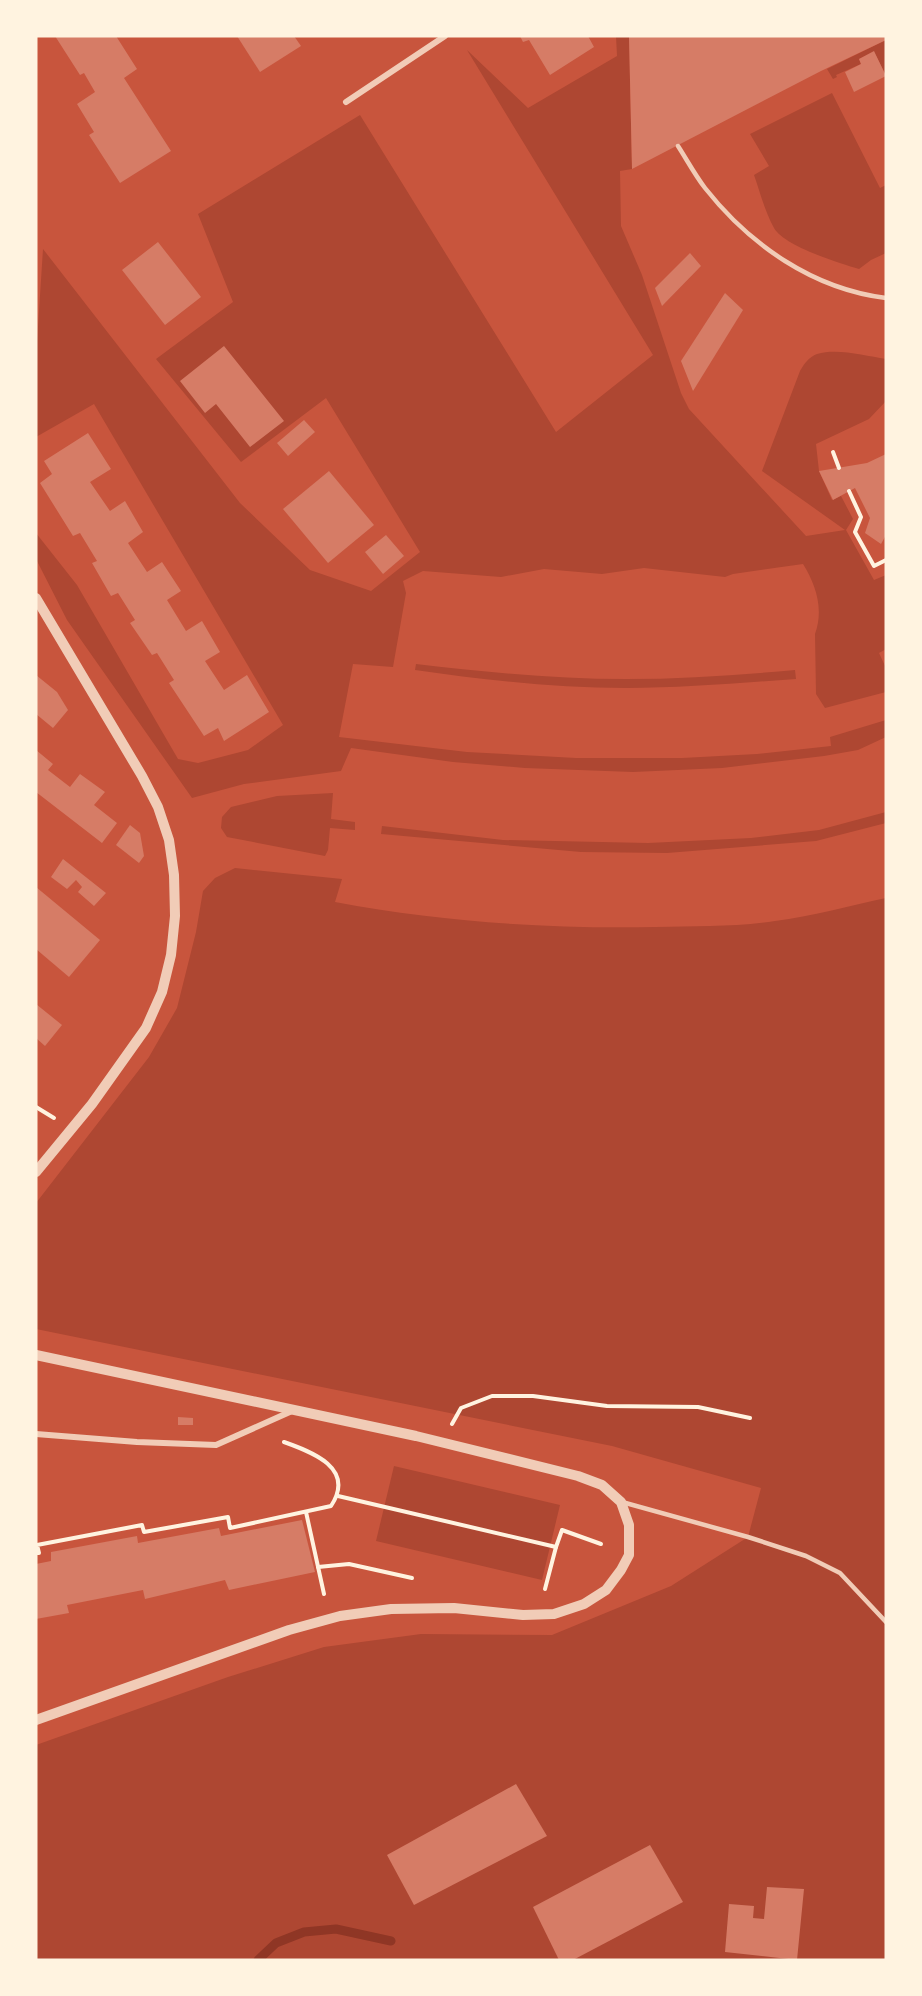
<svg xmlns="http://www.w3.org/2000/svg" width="922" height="1996" font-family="'Times New Roman',serif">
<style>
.green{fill:#ae4732}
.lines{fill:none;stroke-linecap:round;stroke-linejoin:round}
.stream{stroke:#8f3625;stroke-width:9}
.building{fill:#d67c66}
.path{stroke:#fff3e0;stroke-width:4}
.service{stroke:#f1ccb7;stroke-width:4.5}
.minor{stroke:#f1ccb7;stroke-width:6}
.tertiary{stroke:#f1ccb7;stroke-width:10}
</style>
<rect width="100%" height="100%" fill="#c8553d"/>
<!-- green -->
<g class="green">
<path d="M616 36H629L632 169 620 171 621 226 642 275 681 393 689 409 806 536 845 530 762 471 800 371C804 364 809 357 817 354 838 348 865 356 886 359V401L869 419 816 444 819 471 832 500 841 496 853 519 846 530 874 580 886 575V649L879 653 886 668V692L825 708 816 694 815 634C824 609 816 585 803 564L733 574 725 577 644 568 602 574 544 569 501 577 423 571 403 581 406 593 393 667 353 664 339 737 467 752 576 758H682L757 754 831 746 830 737 886 720V737L858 750 824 756 722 768 633 772 525 768 453 762 351 748 341 771 244 784 192 798 67 620 36 559V533L77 585 178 759 198 763 248 750 283 725 94 404 36 437V358L43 249 240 503 310 570 371 591 420 552 326 398 241 462 156 359 233 302 198 214 360 115 556 432 653 355 467 50 528 108 617 56Z"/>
<path d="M886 40V75L874 52 859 59 861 64 836 75 837 77 833 79 827 69Z"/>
<path d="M832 93 880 188 886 185V253L871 260 859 269C839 263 784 246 774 228 765 212 760 192 754 175L769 166 750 134Z"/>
<path d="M416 664C485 672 556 679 626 679 683 679 739 675 795 670L796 679C739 683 683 688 626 688 555 688 485 680 415 670Z"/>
<path d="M333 793 331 819 355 822V830L330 828 328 850 325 856 227 837 221 828 222 817 231 807 277 796Z"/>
<path d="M886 812V823L816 841 667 853 581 852 381 834 382 826 503 840 648 843 751 838 819 830Z"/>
<path d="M235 868 342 879 335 902C441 922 548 929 656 927 695 926 736 927 775 921 812 916 849 906 886 898V1960H36V1745L228 1677 324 1647 421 1634 552 1635 671 1586 748 1537 761 1488 612 1446 36 1329V1203L149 1057 177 1008 196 932 203 891 215 878Z"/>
<path d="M394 1466 560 1505 542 1580 376 1541Z"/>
</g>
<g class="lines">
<!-- stream -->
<path class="stream" d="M258 1960 276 1943 304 1932 336 1929 391 1941"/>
</g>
<!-- building -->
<g class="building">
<path d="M55 36H116L137 69 124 78 171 151 120 183 89 135 94 132 77 104 95 92 84 73 80 75Z"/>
<path d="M237 36H294L301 46 260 72Z"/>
<path d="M520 36H588L594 47 550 75 529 40 523 42Z"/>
<path d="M629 36H886V40L821 71 632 169Z"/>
<path d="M874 51 886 76 854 92 845 72 861 64 859 59Z"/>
<path d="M158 242 201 297 165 325 122 270Z"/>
<path d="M690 253 701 266 662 306 655 288Z"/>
<path d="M725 293 743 310 693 391 681 361Z"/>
<path d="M224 346 284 421 250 447 216 404 205 413 180 381Z"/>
<path d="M304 420 315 432 288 456 277 443Z"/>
<path d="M88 433 111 469 90 482 110 511 125 501 143 532 128 543 147 572 162 562 181 591 167 600 186 631 202 621 220 652 205 661 224 690 247 675 269 712 224 741 218 728 204 736 169 683 174 680 157 653 152 655 130 623 135 620 118 593 111 596 92 563 97 561 80 533 73 536 40 483 52 474 44 461Z"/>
<path d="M886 454V535L881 544 865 533 870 518 855 488 833 500 819 471 867 463Z"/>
<path d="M329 471 374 525 328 563 283 509Z"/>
<path d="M386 535 404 556 383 574 365 552Z"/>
<path d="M36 675 57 692 68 710 53 728 36 714Z"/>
<path d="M36 750 53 764 48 770 70 787 80 774 105 792 94 805 117 823 102 843 36 792Z"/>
<path d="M130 825 140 833 144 856 139 863 116 845Z"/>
<path d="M63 859 106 893 94 906 78 892 82 887 76 880 67 889 51 877Z"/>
<path d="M36 887 100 940 69 977 36 949Z"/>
<path d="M36 1004 62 1025 45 1046 36 1038Z"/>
<path d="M178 1417 193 1418V1425H178Z"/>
<path d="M302 1520 315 1572 229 1590 225 1580 145 1599 143 1590 67 1605 69 1613 36 1619V1564L51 1561V1552L137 1536 138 1543 219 1528 221 1536Z"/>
<path d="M516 1784 547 1836 414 1905 387 1855Z"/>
<path d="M650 1845 683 1902 573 1960H559L533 1907Z"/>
<path d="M767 1887 804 1889 797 1960 725 1952 729 1904 754 1906 753 1918 764 1919Z"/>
</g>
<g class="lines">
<!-- path -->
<g class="path">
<path d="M833 452 839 468"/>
<path d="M849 491 861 517 855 532 874 566 886 560"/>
<path d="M36 1107 54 1118"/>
<path d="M452 1424 461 1408 492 1396H533L607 1406 698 1407 750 1418"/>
<path d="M338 1496 556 1547"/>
<path d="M306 1512 324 1594"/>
<path d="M36 1553H39L37 1545 142 1525 144 1532 228 1517 230 1528 331 1506C356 1468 312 1452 284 1442"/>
<path d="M318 1567 349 1564 412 1578"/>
<path d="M545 1589 556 1547 562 1530 601 1544"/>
</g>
<!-- service -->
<g class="service">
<path d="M678 146C687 160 695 175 705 188 750 245 813 289 886 298"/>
<path d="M622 1502 748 1537 806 1556 840 1573 886 1622"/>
</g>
<!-- minor -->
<g class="minor">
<path d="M346 102 445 36"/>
<path d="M36 1434 137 1442 216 1445 292 1411"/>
</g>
<!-- tertiary -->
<g class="tertiary">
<path d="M36 598 142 776 158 807 169 840 174 875 175 916 171 955 162 992 146 1028 92 1104 36 1172"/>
<path d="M36 1355 416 1436 578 1476 602 1485 621 1502 629 1525V1555L621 1570 606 1590 584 1604 554 1614 523 1615 454 1608 391 1609 340 1616 289 1630 36 1720"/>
</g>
</g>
<!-- border -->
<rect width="922" height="1996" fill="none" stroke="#fff3e0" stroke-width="75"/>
</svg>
